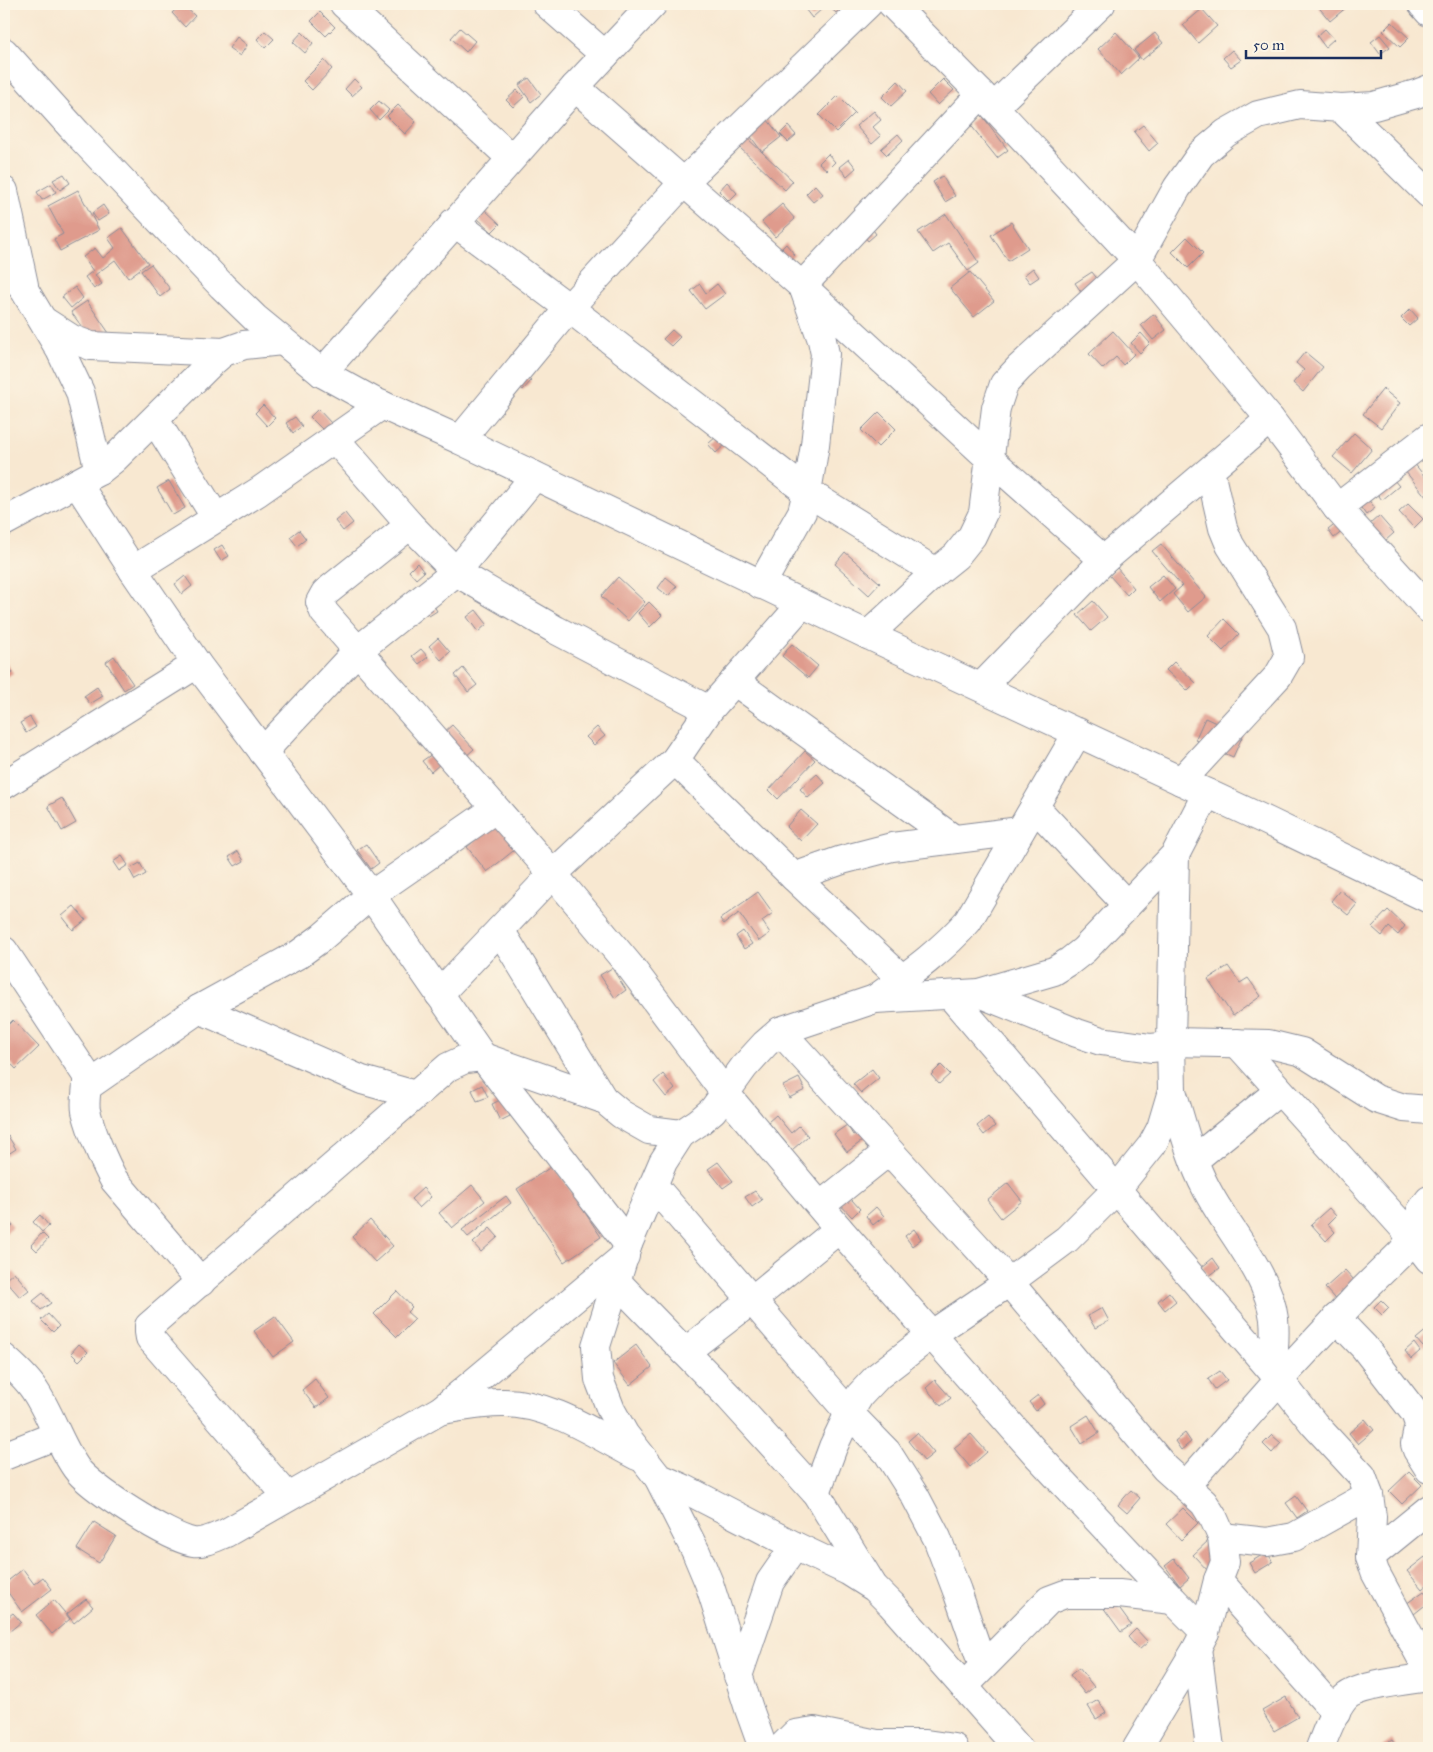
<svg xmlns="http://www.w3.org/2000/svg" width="1433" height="1752" font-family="'IM FELL Great Primer',serif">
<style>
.building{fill:#df9b8d}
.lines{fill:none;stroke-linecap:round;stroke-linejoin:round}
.minor-casing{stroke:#8a8c98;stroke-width:30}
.minor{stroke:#fff;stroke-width:28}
</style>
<rect width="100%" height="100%" fill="#fcf5e5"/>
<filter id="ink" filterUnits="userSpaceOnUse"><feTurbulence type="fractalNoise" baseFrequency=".02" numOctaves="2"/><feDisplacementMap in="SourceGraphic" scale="10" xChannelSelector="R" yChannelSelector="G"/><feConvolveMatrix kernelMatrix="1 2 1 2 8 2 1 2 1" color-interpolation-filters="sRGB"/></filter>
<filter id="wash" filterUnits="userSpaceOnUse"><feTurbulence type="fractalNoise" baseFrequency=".0096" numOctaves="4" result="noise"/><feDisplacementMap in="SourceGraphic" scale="20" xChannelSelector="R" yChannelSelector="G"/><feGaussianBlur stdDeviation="1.12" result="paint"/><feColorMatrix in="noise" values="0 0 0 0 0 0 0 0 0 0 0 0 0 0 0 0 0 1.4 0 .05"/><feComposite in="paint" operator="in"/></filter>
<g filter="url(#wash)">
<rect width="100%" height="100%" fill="#f8e8d1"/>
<g id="blocks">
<!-- building -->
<g class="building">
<path d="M182 4 195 16 185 27 172 13Z"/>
<path d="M811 4H819L823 8 812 18 805 9Z"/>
<path d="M826 4H846L836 13Z"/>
<path d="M1316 4H1346L1348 6 1330 21Z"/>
<path d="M1202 9 1217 26 1198 43 1183 25Z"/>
<path d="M320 12 335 27 326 36 311 21Z"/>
<path d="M1392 22 1409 38 1400 47 1383 31Z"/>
<path d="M460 28 475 41 466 52 451 38Z"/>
<path d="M1325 29 1334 39 1325 47 1317 36Z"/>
<path d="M265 31 274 39 265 48 257 39Z"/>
<path d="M302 32 313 43 305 53 293 42Z"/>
<path d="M1116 32 1139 58 1121 75 1098 49Z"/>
<path d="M1155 33 1163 43 1142 60 1134 50Z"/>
<path d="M1380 35 1390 47 1380 54 1371 42Z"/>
<path d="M237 37 247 45 240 56 229 48Z"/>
<path d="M1232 50 1241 60 1231 67 1223 58Z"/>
<path d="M324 60 332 69 312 90 303 81Z"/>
<path d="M529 78 541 94 531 102 519 85Z"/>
<path d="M354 79 362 87 352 96 345 89Z"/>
<path d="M943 79 954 90 938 105 928 94Z"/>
<path d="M898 81 907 91 891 106 882 97Z"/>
<path d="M517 90 524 97 513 107 506 100Z"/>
<path d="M838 96 855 113 836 132 819 115Z"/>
<path d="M379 101 389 110 379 120 370 110Z"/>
<path d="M398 105 416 122 405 134 387 116Z"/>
<path d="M874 111 881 120 873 127 881 136 872 144 856 126Z"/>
<path d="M981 114 1008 150 997 158 969 123Z"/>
<path d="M767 119 781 137 762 152 748 133Z"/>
<path d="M1143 125 1158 143 1149 151 1134 132Z"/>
<path d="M788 126 796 135 788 142 780 134Z"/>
<path d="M898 134 903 140 887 155 881 149Z"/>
<path d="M747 138 793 181 785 190 739 147Z"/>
<path d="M828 154 835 162 827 170 819 163Z"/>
<path d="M849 159 856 168 847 176 839 167Z"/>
<path d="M64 174 70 183 60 190 53 180Z"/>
<path d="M942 176 955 196 945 202 933 182Z"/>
<path d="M727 182 737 193 729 201 719 191Z"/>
<path d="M51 184 56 192 42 200 37 192Z"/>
<path d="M815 185 823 194 813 202 806 194Z"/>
<path d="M78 190 99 230 60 251 54 239 63 234 48 206Z"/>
<path d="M782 204 795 219 775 237 762 222Z"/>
<path d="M103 205 109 214 98 221 92 213Z"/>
<path d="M484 209 500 224 492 232 476 217Z"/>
<path d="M946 214 979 263 968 271 948 243 933 253 918 232Z"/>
<path d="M1011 222 1028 248 1008 261 991 235Z"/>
<path d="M869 224 876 234 868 241 860 231Z"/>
<path d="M122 228 148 263 128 278 115 260 95 275 102 284 94 289 85 277 93 271 83 257 95 248 103 258 115 248 108 238Z"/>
<path d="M1187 237 1203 253 1188 268 1172 252Z"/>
<path d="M786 244 795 255 787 262 778 252Z"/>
<path d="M151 264 170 289 160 297 141 271Z"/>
<path d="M1033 268 1039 277 1030 283 1024 275Z"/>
<path d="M970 272 994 301 974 317 950 288Z"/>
<path d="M1092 272 1099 281 1082 293 1075 283Z"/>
<path d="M700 284 706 293 717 284 725 294 705 309 691 291Z"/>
<path d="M75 287 83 298 71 308 62 297Z"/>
<path d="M87 301 109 333 94 343 71 312Z"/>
<path d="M1410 309 1418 318 1409 326 1401 318Z"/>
<path d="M1154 314 1166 330 1153 340 1141 325Z"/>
<path d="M672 330 680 337 671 346 663 339Z"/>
<path d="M1113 331 1134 354 1123 365 1116 357 1103 369 1089 354Z"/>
<path d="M1141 333 1150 343 1140 353 1131 343Z"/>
<path d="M1305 352 1323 367 1303 392 1293 383 1304 370 1296 363Z"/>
<path d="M523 374 531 381 523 390 515 383Z"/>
<path d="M1383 389 1400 403 1381 428 1363 414Z"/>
<path d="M263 405 275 418 267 426 255 413Z"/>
<path d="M318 409 332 424 324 431 310 417Z"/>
<path d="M879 412 896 429 878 447 861 430Z"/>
<path d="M295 417 302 426 293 433 286 423Z"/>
<path d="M1354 433 1372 449 1352 473 1333 457Z"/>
<path d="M717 436 725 445 716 453 708 444Z"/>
<path d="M1414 463 1429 482V496L1427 498 1405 471Z"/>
<path d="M1393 479 1399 486 1382 500 1376 492Z"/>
<path d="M169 481 185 508 173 515 157 488Z"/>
<path d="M1367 498 1375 508 1366 515 1359 505Z"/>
<path d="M1408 504 1423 519 1414 528 1399 512Z"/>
<path d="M345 513 353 523 343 531 335 521Z"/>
<path d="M1379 516 1394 533 1385 541 1370 524Z"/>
<path d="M1338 522 1344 530 1334 538 1328 530Z"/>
<path d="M299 530 306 539 297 546 290 537Z"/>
<path d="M1161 544 1206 597 1188 612 1173 594 1182 586 1152 551Z"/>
<path d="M222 545 229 556 221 561 214 550Z"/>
<path d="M845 552 880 583 869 595 835 564Z"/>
<path d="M417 563 424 572 416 579 409 571Z"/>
<path d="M1117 568 1134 588 1127 595 1109 575Z"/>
<path d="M1163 575 1175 589 1160 602 1148 587Z"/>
<path d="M185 576 192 586 182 594 175 584Z"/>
<path d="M618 577 645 602 628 621 601 596Z"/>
<path d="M666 577 677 586 668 596 658 588Z"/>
<path d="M431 601 437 611 429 616 423 607Z"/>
<path d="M1093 601 1107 617 1091 631 1077 615Z"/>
<path d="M649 602 662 615 650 627 638 613Z"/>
<path d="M476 610 487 624 478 632 467 617Z"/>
<path d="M1224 619 1239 634 1223 651 1208 636Z"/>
<path d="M438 638 450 652 441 660 429 646Z"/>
<path d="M792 644 818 666 808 678 782 656Z"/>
<path d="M421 649 428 657 419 664 412 656Z"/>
<path d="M114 656 133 684 124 690 106 662Z"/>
<path d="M4 659 13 673 4 679Z"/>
<path d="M1174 662 1196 683 1188 691 1166 670Z"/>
<path d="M463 668 477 685 468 692 455 675Z"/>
<path d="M97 687 103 696 90 704 84 696Z"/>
<path d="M30 717 36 727 26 733 20 723Z"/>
<path d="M1205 718 1243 735 1233 757 1195 740Z"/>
<path d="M452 725 474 749 464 758 442 734Z"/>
<path d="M597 727 605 736 594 745 586 737Z"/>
<path d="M805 751 815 760 778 799 769 790Z"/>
<path d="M432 754 440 764 431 772 422 761Z"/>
<path d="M817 774 825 783 808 798 800 789Z"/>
<path d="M62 798 76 823 62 831 48 806Z"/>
<path d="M801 810 817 824 801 841 786 827Z"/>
<path d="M497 822 518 847 487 872 467 847Z"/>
<path d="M366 844 379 863 371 869 357 850Z"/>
<path d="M238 851 244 861 235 866 229 857Z"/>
<path d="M122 856 128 865 119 871 113 862Z"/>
<path d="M140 863 146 874 135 880 129 869Z"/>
<path d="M1340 890 1357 904 1348 915 1331 901Z"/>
<path d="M758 892 773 913 762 921 770 933 759 941 739 913 724 924 720 919Z"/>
<path d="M74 906 86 920 73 930 62 916Z"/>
<path d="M1388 910 1405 926 1398 935 1389 927 1382 936 1372 927Z"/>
<path d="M743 931 752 944 744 949 736 936Z"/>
<path d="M1228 966 1240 983 1248 978 1261 996 1233 1016 1208 979Z"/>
<path d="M612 968 626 990 615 998 600 975Z"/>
<path d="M13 1020 39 1047 16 1069 4 1056V1029Z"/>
<path d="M941 1065 950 1074 939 1084 931 1075Z"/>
<path d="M872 1069 879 1078 861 1093 853 1084Z"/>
<path d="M663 1074 675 1089 666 1097 654 1082Z"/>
<path d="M799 1078 805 1090 789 1098 783 1086Z"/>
<path d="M482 1085 488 1097 477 1101 472 1090Z"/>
<path d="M502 1099 510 1116 500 1121 492 1104Z"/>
<path d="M776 1115 791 1133 799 1126 808 1136 792 1150 768 1122Z"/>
<path d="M988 1117 995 1126 984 1135 977 1126Z"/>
<path d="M847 1125 853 1135 863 1128 869 1136 847 1152 834 1134Z"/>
<path d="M8 1136 16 1149 5 1156 4 1153V1138Z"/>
<path d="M718 1162 733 1181 723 1188 708 1169Z"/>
<path d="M554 1165 601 1237 564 1262 517 1189Z"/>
<path d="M1008 1183 1022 1201 1001 1218 987 1200Z"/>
<path d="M472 1185 485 1201 452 1228 439 1213Z"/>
<path d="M423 1188 431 1197 419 1208 411 1199Z"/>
<path d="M843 1190 860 1209 852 1217 834 1198Z"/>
<path d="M755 1191 762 1200 752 1207 745 1197Z"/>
<path d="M506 1196 511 1203 468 1237 462 1230Z"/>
<path d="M876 1207 884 1216 873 1225 866 1216Z"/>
<path d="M1329 1208 1336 1216 1328 1224 1335 1232 1326 1241 1311 1224Z"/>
<path d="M40 1215 49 1226 42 1232 33 1222Z"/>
<path d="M4 1216 13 1226 4 1235Z"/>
<path d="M370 1220 393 1246 375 1262 352 1237Z"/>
<path d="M490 1228 498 1237 481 1252 473 1243Z"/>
<path d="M914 1229 921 1239 912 1246 905 1236Z"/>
<path d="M42 1233 48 1239 37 1251 31 1245Z"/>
<path d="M1213 1258 1220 1268 1209 1276 1202 1267Z"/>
<path d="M1345 1270 1354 1280 1334 1298 1325 1288Z"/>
<path d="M14 1272 29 1290 20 1297 5 1280Z"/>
<path d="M397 1291 412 1307 407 1312 415 1319 397 1337 374 1314Z"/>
<path d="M1169 1292 1176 1301 1165 1310 1158 1301Z"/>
<path d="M43 1293 51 1303 41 1310 33 1301Z"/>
<path d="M1381 1300 1389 1308 1382 1315 1374 1307Z"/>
<path d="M1102 1308 1109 1321 1095 1328 1088 1316Z"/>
<path d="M48 1314 59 1326 53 1332 41 1320Z"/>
<path d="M275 1316 294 1342 273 1357 254 1331Z"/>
<path d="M1429 1328V1342L1423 1347 1416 1339Z"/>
<path d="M1414 1343 1420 1351 1411 1359 1405 1351Z"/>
<path d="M79 1344 88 1352 79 1361 71 1353Z"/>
<path d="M636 1345 652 1367 630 1385 613 1363Z"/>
<path d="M1220 1371 1227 1380 1215 1389 1208 1379Z"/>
<path d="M315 1379 329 1398 316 1408 302 1390Z"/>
<path d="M935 1380 951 1398 941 1406 926 1388Z"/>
<path d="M1038 1395 1044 1404 1036 1411 1029 1402Z"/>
<path d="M1088 1415 1099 1433 1082 1444 1071 1426Z"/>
<path d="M1365 1419 1374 1430 1358 1444 1349 1433Z"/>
<path d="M917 1433 934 1453 924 1461 908 1441Z"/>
<path d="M1185 1433 1191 1442 1181 1450 1175 1441Z"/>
<path d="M971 1434 987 1452 970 1467 954 1448Z"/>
<path d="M1272 1435 1281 1443 1272 1453 1263 1444Z"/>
<path d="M1409 1472 1422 1485 1402 1504 1389 1491Z"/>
<path d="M1131 1490 1140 1498 1127 1513 1118 1505Z"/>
<path d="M1296 1496 1307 1511 1297 1518 1286 1503Z"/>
<path d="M1183 1508 1198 1523 1181 1540 1166 1524Z"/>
<path d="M94 1522 116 1536 99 1563 77 1549Z"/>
<path d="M1210 1539 1227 1557 1210 1573 1193 1555Z"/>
<path d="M1267 1552 1273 1562 1255 1573 1249 1563Z"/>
<path d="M1425 1557 1429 1563V1583L1422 1589 1407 1571Z"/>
<path d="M1174 1559 1189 1578 1180 1586 1165 1566Z"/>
<path d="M23 1569 34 1584 43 1577 52 1589 22 1612 4 1587V1584Z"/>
<path d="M1424 1591 1429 1598V1602L1414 1614 1406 1604Z"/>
<path d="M1110 1596 1131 1625 1121 1632 1100 1603Z"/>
<path d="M86 1599 93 1607 74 1623 67 1614Z"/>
<path d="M54 1600 70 1619 52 1634 36 1615Z"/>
<path d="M13 1613 21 1622 4 1636V1620Z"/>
<path d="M1136 1629 1148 1642 1139 1650 1128 1637Z"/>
<path d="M1079 1668 1094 1687 1085 1694 1070 1675Z"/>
<path d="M1286 1697 1298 1717 1274 1731 1262 1711Z"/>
<path d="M1098 1700 1106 1713 1096 1719 1088 1706Z"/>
<path d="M1392 1740 1397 1748H1383L1382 1747Z"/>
</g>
</g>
</g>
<g filter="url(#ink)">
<use href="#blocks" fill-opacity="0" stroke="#8a8c98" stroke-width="1"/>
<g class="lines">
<defs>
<g id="minor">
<path d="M344 4 511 158"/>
<path d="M547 4 605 55"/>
<path d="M892 4 994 107 1137 260 1270 419 1337 508 1429 609"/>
<path d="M1422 4 1429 12"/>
<path d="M4 52 77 133 222 286 255 318 322 373 373 401 460 440 868 635 1267 821 1429 899"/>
<path d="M575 87 802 286 990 459 1104 560"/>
<path d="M994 107 1101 4"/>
<path d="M1341 108 1429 194"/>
<path d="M4 191 24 285"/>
<path d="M454 222 569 308 807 492 936 572"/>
<path d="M4 264 25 291 60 350 80 392 99 471"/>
<path d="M802 286 981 94"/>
<path d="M44 321 72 339 91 346 224 352"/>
<path d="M322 373 575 87 653 4"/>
<path d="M155 420 216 518"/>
<path d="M334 438 410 525 456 572 556 630 709 710"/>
<path d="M460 440 569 308 684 182 868 4"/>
<path d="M77 483 133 570 197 664 371 895 483 1057 628 1244"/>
<path d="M1337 508 1429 437"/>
<path d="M4 522 99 471 114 459 209 365 224 352 244 345 282 341"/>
<path d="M410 525 325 593 320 602 324 612 553 874 629 965 725 1093 839 1229 1039 1457 1173 1600 1205 1632"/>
<path d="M133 570 258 492 382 405"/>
<path d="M761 585 802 512 807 492 815 445 825 354 822 340 805 292"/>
<path d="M868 635 936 572 956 556 972 536 983 513 996 408 1004 384 1019 368 1137 260 1177 188 1201 154 1226 133 1258 115 1300 105 1341 108 1374 106 1416 94 1429 89"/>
<path d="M734 681 954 839"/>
<path d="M981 687 1104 560 1270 419"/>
<path d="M263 752 357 651 456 572 535 476"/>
<path d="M675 760 794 877 902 979"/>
<path d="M1181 781 1278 676 1289 657 1282 628 1230 545 1223 528 1210 471"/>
<path d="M4 785 197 664"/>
<path d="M1035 807 1127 905"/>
<path d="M794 877 842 860 892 847 1020 831"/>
<path d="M500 930 603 1099"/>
<path d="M4 951 87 1076C88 1088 84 1099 86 1111 91 1131 104 1162 114 1180L201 1282"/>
<path d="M979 993 1077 1033 1101 1041 1151 1048 1161 1047 1171 1042 1269 1044 1302 1052 1376 1099 1404 1108 1429 1110"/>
<path d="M439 994 553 874 675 760 709 710 802 604"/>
<path d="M950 995 1273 1372 1314 1424 1362 1476 1369 1495 1372 1517 1370 1557 1375 1572 1429 1672"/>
<path d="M875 999C908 975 941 952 968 921L1078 732"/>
<path d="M199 1009 362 1080 415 1095"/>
<path d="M780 1031 1009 1282 1165 1468 1204 1503 1214 1519 1222 1537 1225 1562 1218 1580 1205 1632 1197 1648 1137 1748"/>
<path d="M1237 1043 1412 1237 1429 1259"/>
<path d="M88 1086 199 1009 299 954 321 938 371 895 495 809"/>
<path d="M1172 1091C1182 1123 1190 1158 1206 1188 1227 1230 1268 1271 1274 1319 1276 1336 1273 1355 1273 1372"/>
<path d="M1194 1160 1279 1091"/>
<path d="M653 1185 849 1413 887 1452 915 1496 937 1538 957 1591 983 1666"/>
<path d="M820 1206 889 1151"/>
<path d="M616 1281 730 1398 816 1493 872 1584"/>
<path d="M1336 1318 1364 1347 1415 1413 1419 1424 1415 1444 1417 1450 1429 1469"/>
<path d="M685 1352 752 1300 839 1229"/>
<path d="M4 1358C15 1368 27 1378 35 1391 51 1415 59 1444 76 1468 90 1488 169 1538 193 1542 204 1544 216 1537 226 1533L441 1410 625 1256"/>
<path d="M441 1410C461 1407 482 1403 502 1403 550 1402 596 1435 637 1456"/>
<path d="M4 1456 57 1435"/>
<path d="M658 1477 696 1552 709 1583 749 1709 763 1748"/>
<path d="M1186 1485 1279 1380 1363 1290 1402 1252 1412 1237 1421 1211 1429 1200"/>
<path d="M816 1493 833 1447 849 1413 860 1395 878 1376 931 1335 1009 1282 1067 1239 1116 1190 1152 1145 1161 1128 1172 1091 1171 1042 1175 855"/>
<path d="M288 1497 150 1338 149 1332V1326L448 1067 465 1059 483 1057 603 1099 621 1114 649 1130 681 1134"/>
<path d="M1222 1537 1267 1542 1294 1537 1369 1495"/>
<path d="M1370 1557 1429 1509"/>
<path d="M1218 1580 1336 1713"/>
<path d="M1197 1648 1210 1748"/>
<path d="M738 1676 770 1582 795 1546"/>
<path d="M973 1677 1049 1600 1065 1594H1119L1173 1600"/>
<path d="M781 1748 795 1734 814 1731 877 1744H926L954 1748"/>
<path d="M1018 1748 891 1604 875 1588 848 1571 795 1546 685 1489 658 1477 625 1435 611 1410 599 1379 596 1346 628 1244 663 1162 681 1134 699 1122 713 1110 744 1067 765 1044 780 1031 875 999 979 993 1054 971 1070 961 1084 950 1175 855 1207 793"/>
<path d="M1320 1748C1326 1732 1333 1713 1344 1699 1355 1685 1410 1680 1429 1677"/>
</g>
</defs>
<!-- minor casing -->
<use href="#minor" class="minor-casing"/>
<!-- minor -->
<use href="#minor" class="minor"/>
</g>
</g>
<!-- margin -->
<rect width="1433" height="1752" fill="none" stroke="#fcf5e5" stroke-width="20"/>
<!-- scale -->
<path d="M1246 50v8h135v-8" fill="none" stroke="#1b2f5e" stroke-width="2.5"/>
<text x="1253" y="50" font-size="15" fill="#1b2f5e" stroke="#fcf5e5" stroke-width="4" paint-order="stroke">50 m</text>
</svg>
